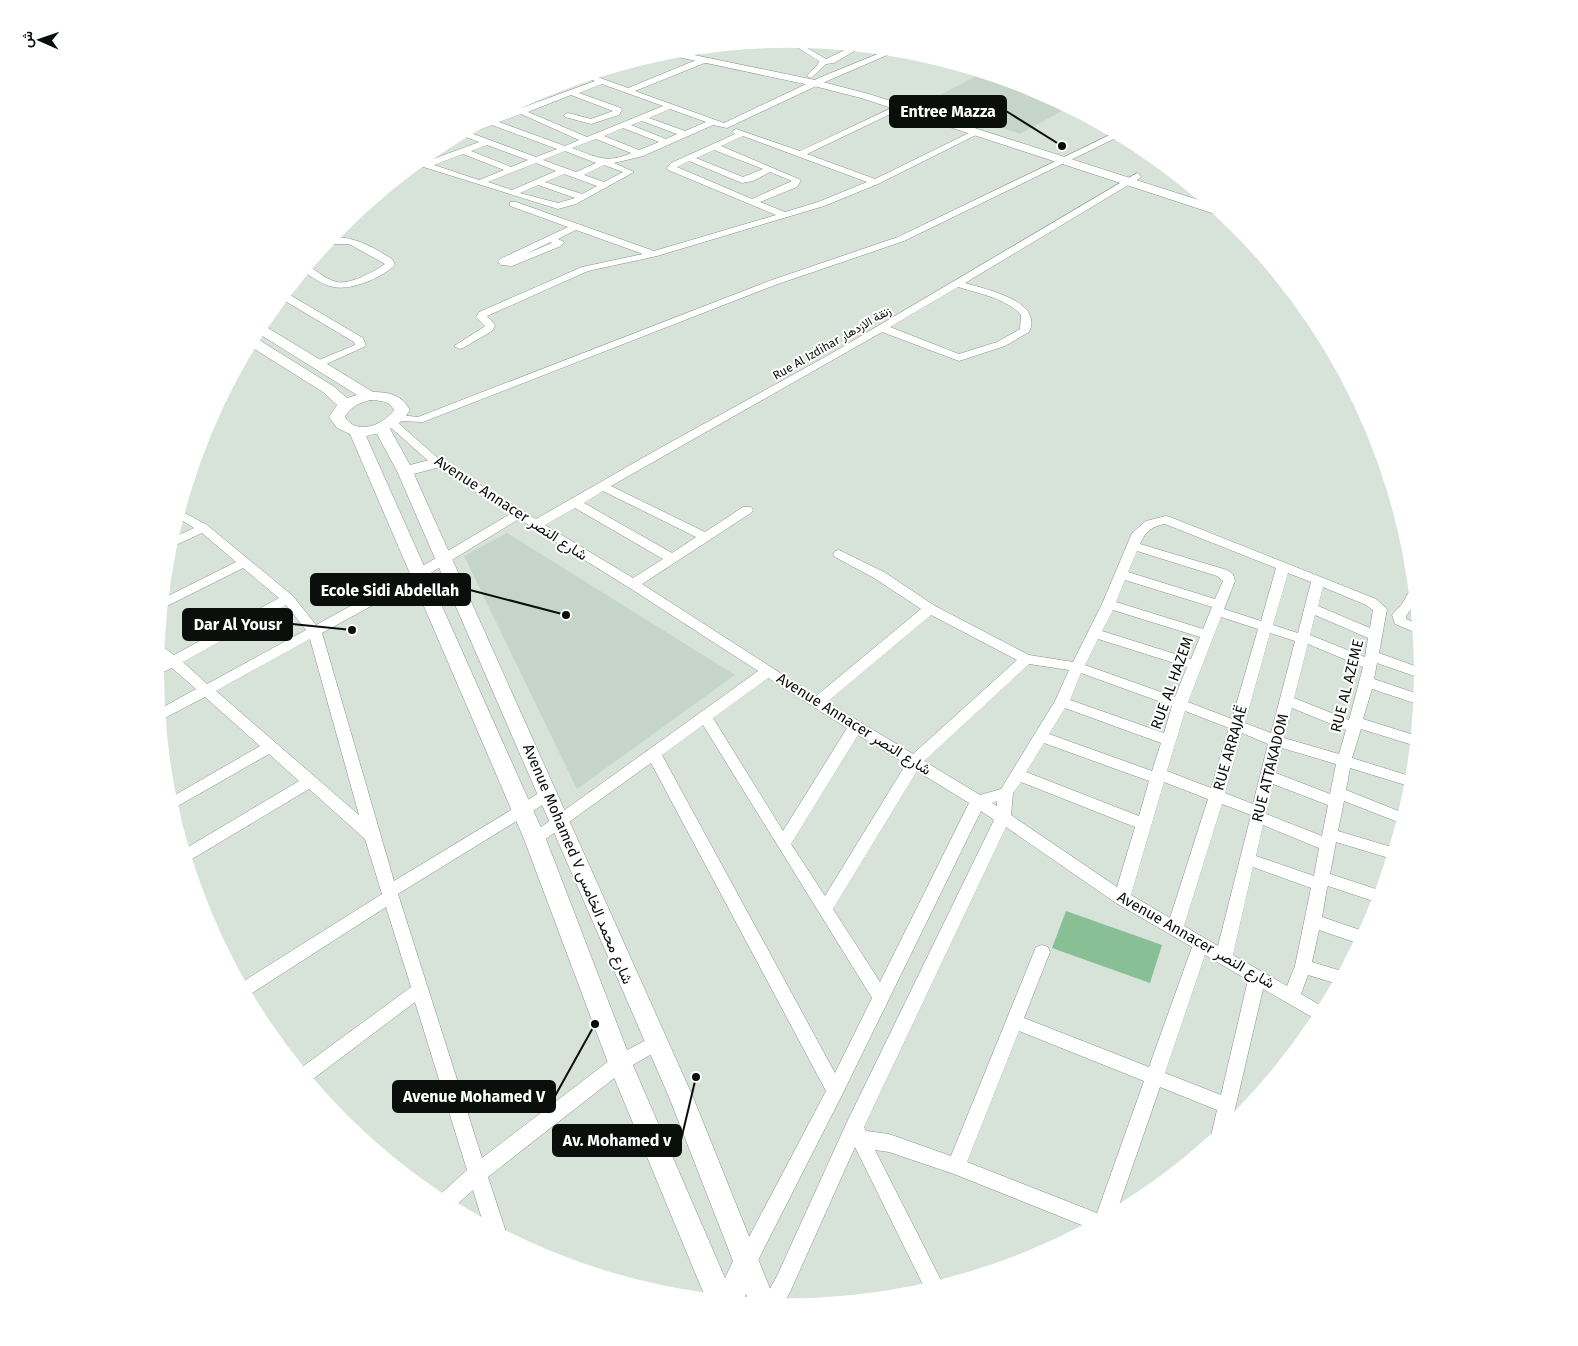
<svg xmlns="http://www.w3.org/2000/svg" width="1578" height="1346" font-family="'Fira Sans',Vazirmatn,sans-serif">
<style>
.built{fill:#c5d6c8}
.green{fill:#89bf94}
.lines{fill:none;stroke-linecap:round;stroke-linejoin:round}
.street-casing{stroke:#89938b;stroke-width:1}
.secondary-casing{stroke:#89938b;stroke-width:1}
.street{fill:#fff;fill-rule:evenodd}
.secondary{fill:#fff;fill-rule:evenodd}
.labels{text-anchor:middle;stroke-width:4;stroke-linejoin:round;paint-order:stroke}
.far-street-label{font-size:12px;fill:#0b0f0c;stroke:#fff}
.street-label{font-size:15px;fill:#0b0f0c;stroke:#fff}
.leader{fill:none;stroke:#0b0f0c;stroke-width:2}
.callout-dot{fill:#0b0f0c;stroke:#fff;stroke-width:2}
.callout{fill:#0b0f0c;stroke:#0b0f0c;stroke-width:2}
.callout-label{font-size:16px;text-anchor:middle;font-weight:bold;fill:#fff}
</style>
<rect width="100%" height="100%" fill="#d7e2d9"/>
<!-- built -->
<g class="built">
<path d="M982 73 1036 89 1069 107 1020 134 927 102Z"/>
<path d="M507 533 735 675 577 789 464 556Z"/>
</g>
<!-- green -->
<path class="green" d="M1066 911 1162 945 1150 983 1052 948Z"/>
<g class="lines">
<defs>
<g id="street">
<path d="M784 39H792L826 59 855 45 863 46 834 63 826 64 811 78 807 76 818 64 819 61Z"/>
<path d="M890 49 899 50 827 81 727 128 713 125 643 156 614 163 634 172 576 204 558 209 414 164 419 160 425 162 479 142 463 136 452 137 488 120 595 81 582 76 589 74 628 88 701 58H707V62L635 91 724 123 821 77ZM602 84 663 106 587 137 528 112 571 95 613 111 591 119 568 113 564 115 565 117 591 124 619 115 622 110 621 108 579 93ZM670 109 706 122 685 131 649 118ZM521 114 579 140 565 146 499 122ZM642 121 677 134 666 139 631 125ZM492 125 557 149 536 157 471 133ZM623 128 659 142 639 150 604 136ZM596 139 631 153C607 164 596 157 572 148ZM487 145 528 160 511 167 471 151ZM565 151 596 163 576 172 543 160ZM463 154 504 170 479 180 434 165ZM536 163 556 171 512 190 488 182ZM604 165 623 172 604 182 584 175ZM564 174 597 186 582 194 545 182ZM538 185 575 198 558 203 520 193Z"/>
<path d="M898 105 905 107 807 154 875 179 975 130 982 132 878 184 824 206 657 256 588 271 487 316 495 325 492 331 463 348 459 349 454 346 484 327 485 326 476 317 479 312 582 267 643 254 576 230 558 239 564 242 561 246 512 266 501 265 498 261 500 259 568 227 510 206V202H516L654 251 776 215 668 170 667 168 671 163 735 134 732 131 736 129 800 151ZM743 136 867 182 818 202 785 212 760 202 797 187 801 180 721 146ZM714 150 763 169 743 177 696 158ZM689 161 742 183 753 181 770 172 792 181 752 199 677 167ZM550 242 552 243 526 254Z"/>
<path d="M1116 132 1122 135 904 241 775 285 423 422 399 421 393 418 399 415 418 417 769 281 898 237Z"/>
<path d="M1137 173 1141 176 1140 178 965 283C985 289 1044 301 1029 332L1005 346 959 361 882 332 611 486 705 532 743 507H751L753 510 751 513 642 584 816 696 921 609 874 578 835 557 833 554 835 551 839 550 884 572 935 606 1029 655 1073 662 1102 604 1132 533 1146 521 1166 516 1170 517 1376 599 1387 609 1379 653 1423 669V679L1377 663 1374 679 1421 695 1420 705 1372 689 1363 719 1417 736 1416 746 1361 729 1352 758 1413 777 1412 787 1350 768 1346 790 1406 814 1403 824 1344 801 1338 831 1395 848 1392 859 1336 842 1330 874 1382 891 1379 903 1328 886 1327 888 1322 917 1366 932 1360 944 1319 930 1312 962 1345 972 1338 984 1308 975 1301 994 1325 1008 1319 1021 1263 989 1231 1126 1213 1141 1211 1136 1217 1110 1160 1087 1116 1214 1089 1228 954 1174 889 1152 875 1150 944 1286 926 1291 855 1147 791 1290 782 1307 761 1305 777 1276 847 1122 994 820 981 811 841 1097 753 1270 746 1273 739 1270 736 1263 739 1256 826 1091 651 763 540 843 535 845 530 843 527 839 530 835 758 671 628 587 519 519 424 577 322 633 394 881 544 790 549 788 554 790 556 794 554 798 398 894 482 1158 614 1057 656 1035 662 1038 665 1043 662 1048 626 1069 488 1177 506 1232 504 1236 484 1226 473 1190 452 1209 436 1200V1198L467 1170 415 1002 309 1082 298 1070 411 987 386 907 249 995 246 996 239 984 382 894 365 839 309 789 187 862 183 850 299 781 269 754 171 810 168 799 260 746 205 697 159 721 158 710 196 689 172 668 155 676 156 665 164 660 157 654 158 643 174 655 279 598 243 568 161 609 162 599 236 562 202 533 167 549 170 539 194 528 177 517 179 510 207 525 293 596 316 625 414 571 510 514 433 465 388 425 386 423 388 421H396L441 461 536 519 660 448 827 356ZM958 287C977 293 1008 299 1021 315L1020 329 997 342 959 354 890 327ZM603 491 696 537 672 553 584 503ZM575 508 663 559 633 578 545 525ZM1165 524 1276 568 1261 621 1224 609 1235 581 1233 574 1227 570 1140 544C1145 532 1152 526 1165 524ZM1137 551 1217 576 1223 581 1215 599 1128 572ZM1288 573 1311 582 1298 633 1273 625ZM1125 580 1212 607 1203 629 1116 602ZM1323 587 1366 605 1373 610 1370 628 1318 606ZM286 605 306 630 207 684 183 662ZM1113 610 1200 637 1191 659 1102 631ZM931 615 1017 660 913 754 827 702ZM1315 615 1368 638 1365 657 1310 635ZM1221 617 1258 629 1232 719 1188 702ZM1270 633 1295 641 1271 733 1245 723ZM310 639 359 815 216 691ZM1098 639 1187 667 1175 697 1085 665ZM1308 644 1363 667 1349 720 1294 698ZM1029 664 1069 670 1055 701 1001 789 980 795 924 761ZM1081 673 1172 706 1164 733 1070 700ZM768 678 847 728 783 831 713 718ZM1065 708 1161 743 1152 771 1049 734ZM1292 708 1346 730 1339 754 1284 738ZM1185 711 1229 728 1211 788 1167 771ZM703 725 872 998 835 1073 662 755ZM1242 733 1268 744 1253 804 1225 793ZM858 735 906 764 825 896 791 844ZM1044 743 1149 781 1139 816 1026 772ZM1282 748 1336 764 1330 794 1276 773ZM917 771 969 803 880 982 833 909ZM1021 782 1135 827 1117 887 1011 815 1013 793ZM1164 782 1208 799 1170 918 1131 895ZM1273 784 1328 805 1322 836 1266 814ZM997 801V806L992 803ZM1222 804 1251 815 1218 946 1184 926ZM1263 825 1319 848 1314 876 1256 856ZM1006 827 1116 903 1192 947 1149 1067 1024 1018 1050 952 1048 947 1042 945 1036 947 1034 952 951 1156 889 1134 866 1131 864 1127ZM1253 867 1311 888 1295 966 1287 986 1233 955ZM1205 955 1248 980 1221 1095 1165 1073ZM1019 1031 1144 1081 1097 1213 967 1162Z"/>
<path d="M334 237C357 237 374 248 392 259L395 264C385 277 350 291 334 287 322 285 312 277 303 271L308 266C317 271 327 280 337 282 349 285 376 271 385 264L349 244H324L329 238Z"/>
<path d="M285 292 363 338 366 346 322 366H314L313 364 314 362 355 345 354 342 280 298Z"/>
<path d="M1415 589 1416 602 1406 616V619L1418 624 1419 634 1395 624 1392 615 1402 604 1410 590Z"/>
</g>
<g id="secondary">
<path d="M670 50 815 80 869 94 1214 205 1226 215H1218L861 98 814 86 659 53Z"/>
<path d="M260 323 373 392C389 392 402 395 410 410L402 421 390 429 410 465 437 458 443 460 445 463 443 466 414 474 693 1097 777 1306 750 1303 746 1294 742 1303 706 1299 608 1063 524 839 350 434 337 428 329 417 337 405 323 392 248 345 253 337 256 338 333 386 347 398 357 395 256 332ZM370 400C380 401 389 400 394 410 384 425 356 436 345 417 350 407 359 403 370 400ZM375 434H377L397 471 669 1097 733 1261 725 1278 632 1063 546 839 366 436Z"/>
</g>
</defs>
<!-- street casing -->
<use href="#street" class="street-casing"/>
<!-- secondary casing -->
<use href="#secondary" class="secondary-casing"/>
<!-- street -->
<use href="#street" class="street"/>
<!-- secondary -->
<use href="#secondary" class="secondary"/>
</g>
<g class="labels">
<!-- far-street labels -->
<g class="far-street-label">
<text transform="translate(832 343) rotate(-30)" y="4">Rue Al Izdihar زنقة الازدهار</text>
</g>
<!-- street labels -->
<g class="street-label">
<text transform="translate(511 508) rotate(33)" y="5">Avenue Annacer شارع النصر</text>
<text transform="translate(1172 683) rotate(-70)" y="5">RUE AL HAZEM</text>
<text transform="translate(1347 686) rotate(-76)" y="5">RUE AL AZEME</text>
<text transform="translate(854 724) rotate(32)" y="5">Avenue Annacer شارع النصر</text>
<text transform="translate(1230 748) rotate(-74)" y="5">RUE ARRAJAË</text>
<text transform="translate(1270 768) rotate(-76)" y="5">RUE ATTAKADOM</text>
<text transform="translate(578 864) rotate(67)" y="5">Avenue Mohamed V شارع محمد الخامس</text>
<text transform="translate(1196 940) rotate(30)" y="5">Avenue Annacer شارع النصر</text>
</g>
</g>
<!-- crop -->
<path d="M0 0H1578V1346H0ZM164 673a625 625 0 1 1 1250 0a625 625 0 1 1-1250 0Z" fill="#fff" fill-rule="evenodd"/>
<!-- callouts -->
<path class="leader" d="M1062 146L1006 111M566 615L470 590M352 630L292 624M595 1024L555 1096M696 1077L681 1140"/>
<g class="callout-dot">
<circle cx="1062" cy="146" r="5"/>
<circle cx="566" cy="615" r="5"/>
<circle cx="352" cy="630" r="5"/>
<circle cx="595" cy="1024" r="5"/>
<circle cx="696" cy="1077" r="5"/>
</g>
<g class="callout">
<rect x="890" y="96" width="116" height="31" rx="5"/>
<rect x="311" y="574" width="159" height="31" rx="5"/>
<rect x="183" y="609" width="109" height="31" rx="5"/>
<rect x="393" y="1081" width="162" height="31" rx="5"/>
<rect x="553" y="1125" width="128" height="31" rx="5"/>
</g>
<g class="callout-label">
<text x="948" y="117">Entree Mazza</text>
<text x="390" y="596">Ecole Sidi Abdellah</text>
<text x="238" y="630">Dar Al Yousr</text>
<text x="474" y="1102">Avenue Mohamed V</text>
<text x="617" y="1146">Av. Mohamed v</text>
</g>
<!-- north arrow -->
<g transform="translate(40 40) rotate(272)" stroke="#ffffff" stroke-width="4" paint-order="stroke">
<path d="M0-4L9 19L0 12L-9 19Z" fill="#0b0f0c"/>
<text y="-8" font-size="14" font-weight="bold" text-anchor="middle" fill="#0b0f0c">ش</text>
</g>
</svg>
